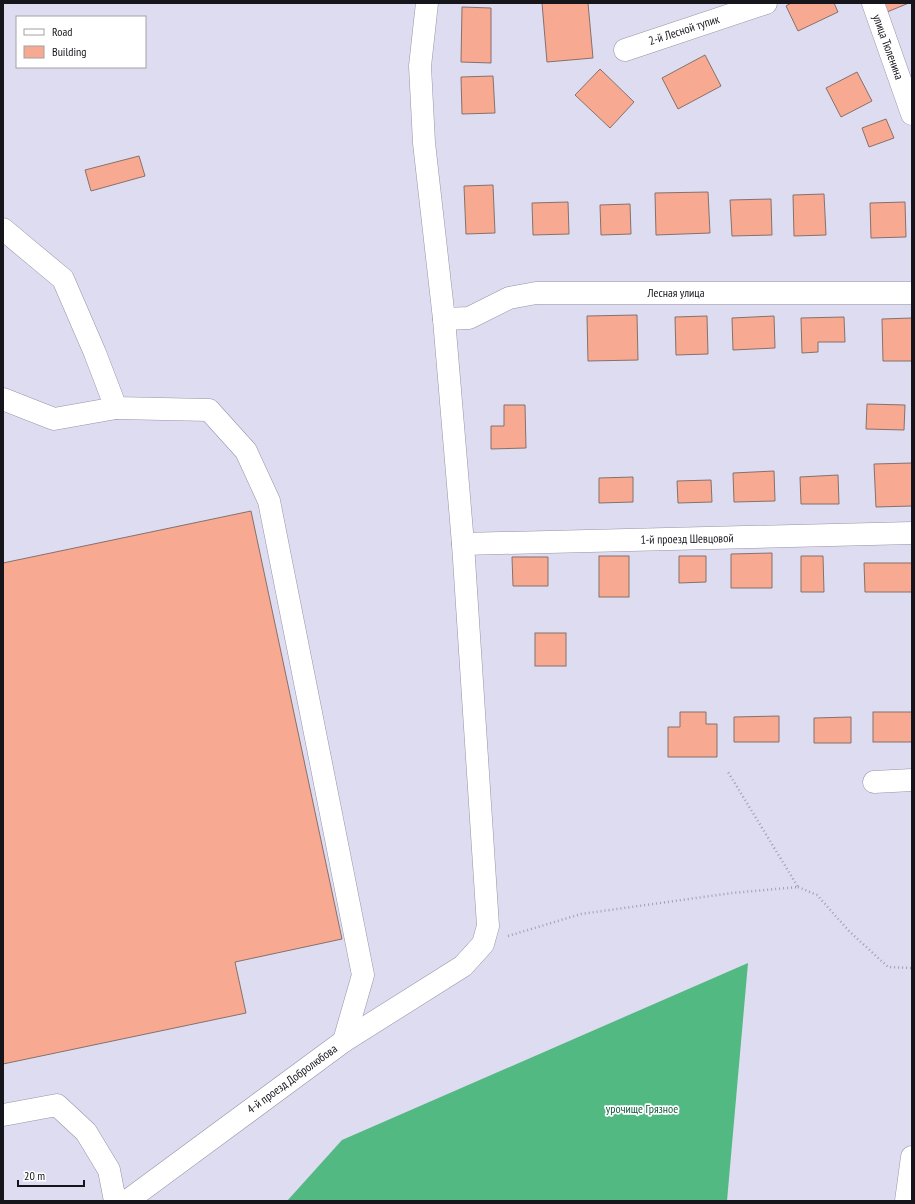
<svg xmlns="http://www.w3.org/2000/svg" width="915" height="1204" font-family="'PT Sans Narrow',sans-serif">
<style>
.forest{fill:#53b983}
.building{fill:#f8a991;stroke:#86716b}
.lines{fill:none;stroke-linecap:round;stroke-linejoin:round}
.minor-casing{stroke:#9693a6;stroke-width:23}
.path{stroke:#a19faf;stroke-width:2.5;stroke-dasharray:1 3;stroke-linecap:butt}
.minor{stroke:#fff;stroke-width:22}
.labels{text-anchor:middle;stroke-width:3.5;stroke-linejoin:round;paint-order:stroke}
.street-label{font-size:12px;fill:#17151c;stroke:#fff}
.park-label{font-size:12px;fill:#0d5b38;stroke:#fff}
</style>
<rect width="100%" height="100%" fill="#dedcf0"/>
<!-- forest -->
<path class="forest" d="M748 963 727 1201H287L342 1140Z"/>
<!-- building -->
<g class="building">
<path d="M542 3H588L593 58 547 62Z"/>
<path d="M791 3H834L838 12 798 31 786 6Z"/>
<path d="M883 3H909L887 12Z"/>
<path d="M462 7 491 8V63L461 62Z"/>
<path d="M705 55 721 86 678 109 662 78Z"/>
<path d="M600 69 634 102 610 128 575 95Z"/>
<path d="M857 72 872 101 841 117 826 88Z"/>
<path d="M493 76 495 113 462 114 461 77Z"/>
<path d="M886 119 894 138 869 147 862 128Z"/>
<path d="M139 156 145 176 91 191 85 170Z"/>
<path d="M493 185 495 233 466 234 464 186Z"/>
<path d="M708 192 710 233 656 235 655 193Z"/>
<path d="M824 194 826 235 794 236 793 195Z"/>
<path d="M771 199 772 235 732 236 730 200Z"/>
<path d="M568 202 569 234 533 235 532 203Z"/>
<path d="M905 202 906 237 871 238 870 203Z"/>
<path d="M630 204 631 234 601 235 600 205Z"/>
<path d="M637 315 638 360 588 361 587 316Z"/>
<path d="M707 316 708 354 676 355 675 317Z"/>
<path d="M774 316 775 348 733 350 732 318Z"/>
<path d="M844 317 845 342H818V352L802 353 801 318Z"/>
<path d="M912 318V361H883L882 319Z"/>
<path d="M867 404 905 405 904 430 866 429Z"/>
<path d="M504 405H525L526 448 491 449V426H504Z"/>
<path d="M912 463V506L876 507 874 464Z"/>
<path d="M774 471 775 501 734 502 733 473Z"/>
<path d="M838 475 839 504H801L800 477Z"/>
<path d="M633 477V502L599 503V478Z"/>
<path d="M711 480 712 502 678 503 677 481Z"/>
<path d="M251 511 342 939 235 962 246 1013 3 1064V563Z"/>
<path d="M772 553V588H731V554Z"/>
<rect x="599" y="556" width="30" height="41"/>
<path d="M679 556H706V582L679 583Z"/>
<path d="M801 556H823L824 592H801Z"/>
<path d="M512 557H548V586H513Z"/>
<path d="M864 563H912V592H865Z"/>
<rect x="535" y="633" width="31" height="33"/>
<path d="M680 712H706V724H717V757H668V727H680Z"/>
<rect x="873" y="712" width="39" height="30"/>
<path d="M779 716V742H734V717Z"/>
<path d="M851 717V743H814V718Z"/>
</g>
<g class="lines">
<defs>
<g id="minor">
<path d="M873 3 912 114"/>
<path d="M625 50 766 3"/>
<path d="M3 229 63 279 95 353 116 408 209 410 246 451 269 501 363 975 344 1041"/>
<path d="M444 319 469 318 509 298 536 293H912"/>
<path d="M3 399 54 419 116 408"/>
<path d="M463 544 912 533"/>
<path d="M874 782 912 780"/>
<path d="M3 1115 57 1105 86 1132 109 1170 115 1201"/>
<path d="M127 1201 344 1041 463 966 483 944 488 926 463 544 444 319 424 143 420 66 427 3"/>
<path d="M906 1201 912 1157"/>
</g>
</defs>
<!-- minor casing -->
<use href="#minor" class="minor-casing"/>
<!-- path -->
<g class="path">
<path d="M798 887 817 895 849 931 888 967 912 968"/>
<path d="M508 936 581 914 732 893 798 887 728 772"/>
</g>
<!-- minor -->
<use href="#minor" class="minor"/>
</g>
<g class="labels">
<!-- street labels -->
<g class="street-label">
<text transform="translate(684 30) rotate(-18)" y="4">2-й Лесной тупик</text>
<text transform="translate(888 47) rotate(70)" y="4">улица Тюленина</text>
<text x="676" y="297">Лесная улица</text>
<text transform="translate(687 539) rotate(-1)" y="4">1-й проезд Шевцовой</text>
<text transform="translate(292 1079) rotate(-36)" y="4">4-й проезд Добролюбова</text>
</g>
<!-- park labels -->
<g class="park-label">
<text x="642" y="1113">урочище Грязное</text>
</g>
</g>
<!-- border -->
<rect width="915" height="1204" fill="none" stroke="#17151c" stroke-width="8"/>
<!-- legend -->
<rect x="16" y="16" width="130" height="52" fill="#ffffff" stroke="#a2a1a4"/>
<rect x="24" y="29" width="20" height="6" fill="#ffffff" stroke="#a2a1a4"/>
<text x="52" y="36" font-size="12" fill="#17151c">Road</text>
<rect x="24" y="46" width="20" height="12" fill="#f8a991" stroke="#a2a1a4"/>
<text x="52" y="56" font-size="12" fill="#17151c">Building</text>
<!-- scale -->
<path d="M18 1180v6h66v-6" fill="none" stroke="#17151c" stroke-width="2"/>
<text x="24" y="1180" font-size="12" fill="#17151c" stroke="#ffffff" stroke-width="3" paint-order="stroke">20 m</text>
</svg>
